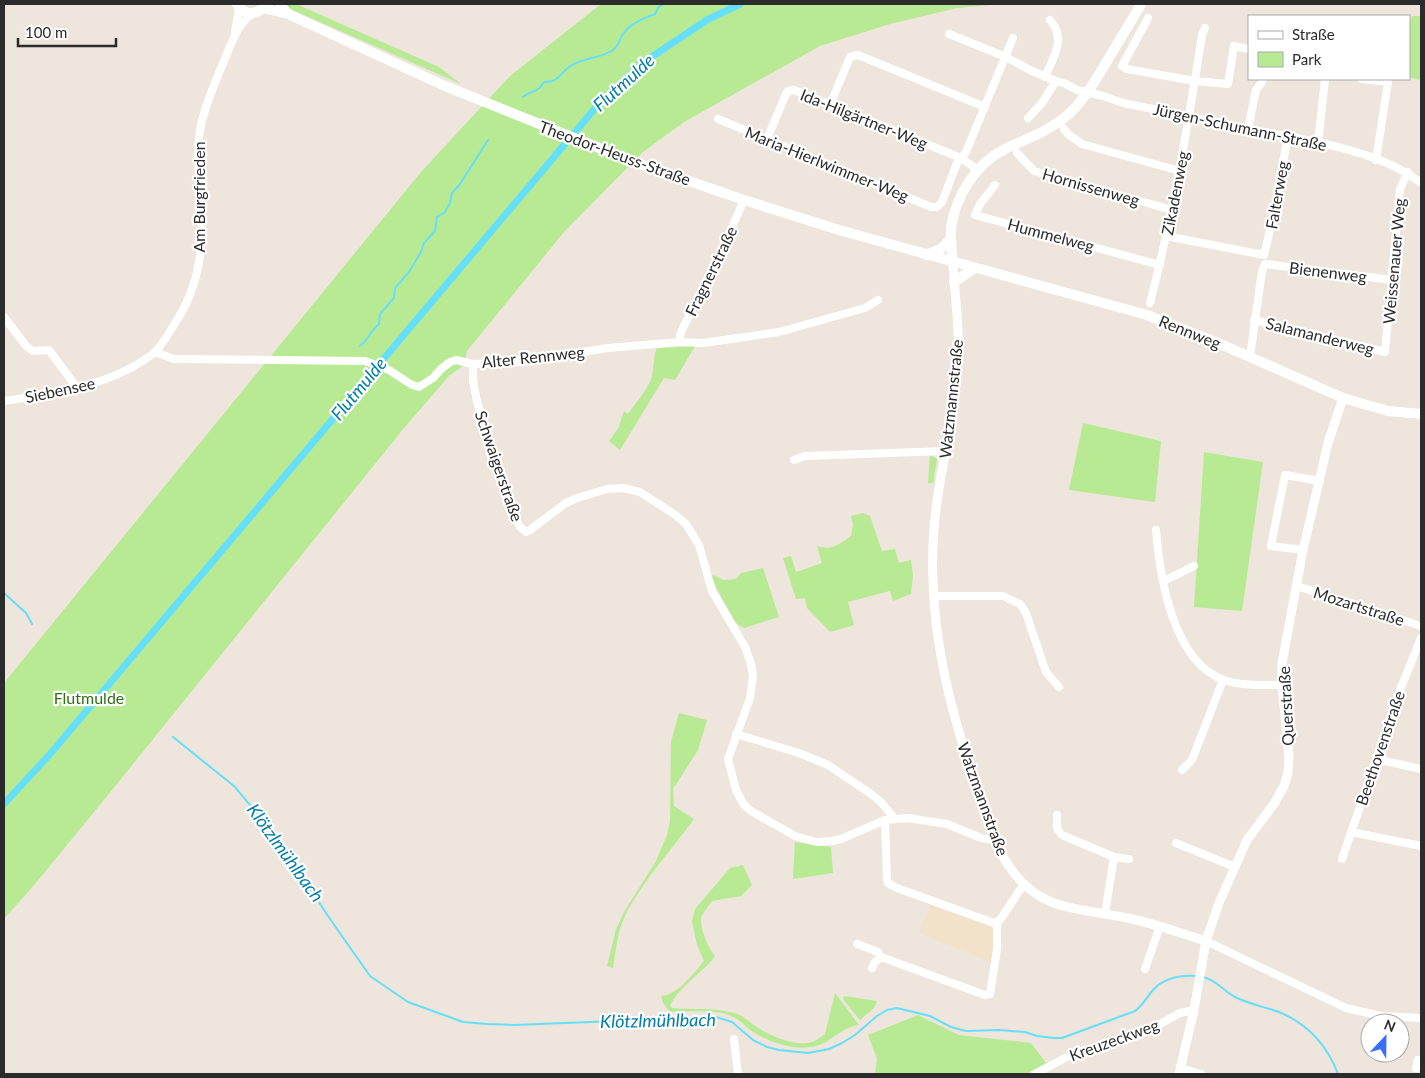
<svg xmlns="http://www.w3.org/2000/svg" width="1425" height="1078" font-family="Lato,sans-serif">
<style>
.education{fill:#f2e2ca}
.green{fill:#b8ea94}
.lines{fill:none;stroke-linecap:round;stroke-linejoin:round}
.stream{stroke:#66dffa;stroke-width:2}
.canal{stroke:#66dffa;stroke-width:7}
.minor{stroke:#fff;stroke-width:8}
.tertiary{stroke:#fff;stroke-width:9}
.secondary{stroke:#fff;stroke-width:10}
.labels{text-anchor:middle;stroke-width:4.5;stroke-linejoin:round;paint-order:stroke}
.street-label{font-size:16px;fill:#2b2b2b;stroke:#fff}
.park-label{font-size:16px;fill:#2e7013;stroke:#fff}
.water-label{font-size:18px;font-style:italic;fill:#017eaa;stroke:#fff}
</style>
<rect width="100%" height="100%" fill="#eee5dc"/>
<!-- education -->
<path class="education" d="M930 905 991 927 995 931 993 963 919 933Z"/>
<!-- green -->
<g class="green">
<path d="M287 4H296L439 67 461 84 288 8Z"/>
<path d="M601 4H1002L957 8 890 24 820 46 684 122 643 152 564 232 467 351 464 365 449 376 404 428 112 790 35 884 4 919V683L421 172 510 76Z"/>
<path d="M1412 16H1421V75L1419 80 1409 77V27Z"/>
<path d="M695 346 675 380 664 378 620 450 609 441 619 427 624 411 628 414C636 402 648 390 652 376 654 367 653 356 657 348Z"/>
<path d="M1083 423 1161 441 1155 502 1069 490Z"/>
<path d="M1204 452 1263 462 1242 611 1194 607Z"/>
<path d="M930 455 937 459 933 483H928Z"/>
<path d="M863 513 870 516 882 551 895 549 899 563 911 560 913 575 911 594 893 601 890 591 848 602 854 625 830 632 807 608 805 598 796 599 783 558 791 556 796 572 822 563 817 546C832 551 839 544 851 536L853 525 851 516Z"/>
<path d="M763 568 779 617 744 628 737 624 735 621 717 589 712 576 714 575 723 580 736 579 741 573Z"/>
<path d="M679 713 707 720 698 750 673 789 674 806 694 819C672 849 641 883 625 916 617 932 616 951 613 968L607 966 616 929 624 912 656 861 667 835 670 821 671 742Z"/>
<path d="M795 842 831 847 833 873 793 879Z"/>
<path d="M743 865 752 885 741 896 712 901C709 906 702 913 701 918 700 929 708 948 715 956 703 973 677 988 670 1006L672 1008C693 1010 713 1007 734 1013 743 1015 749 1022 757 1027 770 1036 796 1047 812 1042 817 1040 821 1037 825 1034L835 993 859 1025C841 1027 829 1045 811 1047 792 1050 769 1042 753 1032 745 1027 740 1019 731 1016 716 1009 688 1012 670 1012L663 1003 661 996C678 995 693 974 704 961L697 945 692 921 695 909 730 868Z"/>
<path d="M844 996 877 1001 874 1008 860 1020 843 999Z"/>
<path d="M918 1015 959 1035 1031 1043 1046 1063 1026 1074H875L877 1059 868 1035Z"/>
</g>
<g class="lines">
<!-- stream -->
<g class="stream">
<path d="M523 97C531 90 538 93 544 82 557 83 560 74 569 67 582 57 600 59 613 50 619 46 619 40 623 34 629 24 644 18 655 14L658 8 663 4"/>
<path d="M360 346C369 339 370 331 379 324L380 314 394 298 395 288 409 272 421 252 424 243 435 231 437 217 445 212 450 203 452 193 460 184 488 140"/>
<path d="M4 593 26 613 32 624"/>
<path d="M173 737 234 786 275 835 330 919 370 976 408 1002 463 1022 487 1024 514 1025 716 1017 732 1022 753 1040 767 1047 779 1050 808 1053 829 1049 842 1043 855 1035 877 1016 887 1010 897 1008 930 1016 951 1027 966 1031 999 1030 1025 1032 1037 1036 1054 1038H1062L1135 1011C1143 1005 1146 998 1153 990 1164 978 1180 975 1196 976"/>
<path d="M1203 977C1217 980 1223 991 1235 997 1249 1004 1265 1007 1279 1012 1308 1024 1327 1045 1338 1074"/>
</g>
<!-- canal -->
<path class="canal" d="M4 804 51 753 597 106 641 64 707 20 740 4"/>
<!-- minor -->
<g class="minor">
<path d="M280 4 290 14"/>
<path d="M1148 18 1122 66 1127 69 1195 81 1228 84 1234 46 1249 49"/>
<path d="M235 32 239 8"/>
<path d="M949 34 1006 57 1032 71 1056 81 1066 84 1077 90 1103 96 1123 103C1165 111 1206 121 1247 129 1300 139 1379 149 1421 183"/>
<path d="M1045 77C1053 58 1067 38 1050 20"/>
<path d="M1361 79 1388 82 1376 160"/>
<path d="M830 105 850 57 858 55 985 107"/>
<path d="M1028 118 1042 103 1056 81"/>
<path d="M718 119 931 207H937L942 202 957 163 966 152 1013 38"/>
<path d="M1064 129 1068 134 1082 144 1180 171"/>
<path d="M1248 129 1256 90 1262 82 1263 79"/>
<path d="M767 139 786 94 788 91 794 90 961 158 978 170"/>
<path d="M1318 143 1325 79"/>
<path d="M1017 153 1034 171 1172 210"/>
<path d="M995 185 980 204 975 215 1160 265"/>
<path d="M1166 236 1264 255 1273 218 1288 135"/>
<path d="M1150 303C1173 215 1188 125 1202 35L1205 28"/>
<path d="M4 317 27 347 33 351 49 350 78 389"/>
<path d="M1254 320 1385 352 1400 189 1408 172"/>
<path d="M680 342V335L683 328 725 243 744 200"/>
<path d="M155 352 174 359 365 361 389 370 412 385 419 387 433 378 441 369 450 362 456 360 473 364 511 363 608 348 680 342 703 343 779 332 865 308 878 300"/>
<path d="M1250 357 1262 271 1265 264 1392 280"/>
<path d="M473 364V380L477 402 514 515 520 527 526 532 530 530 566 503 577 498 607 489 623 488 640 492 674 514 686 524 699 545 712 591 745 647 751 664 753 676 750 698 728 759 736 790 744 805 751 811 795 836 816 842 832 841 841 839 885 820 908 818 947 824 981 838 994 840"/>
<path d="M4 401C49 394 90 389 131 368 139 363 149 358 156 351 164 342 171 330 177 320 195 292 202 259 202 226 202 201 198 176 198 151 198 122 210 95 221 68 229 50 236 25 253 13"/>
<path d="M794 460 805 456 946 451"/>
<path d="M1156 530C1160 578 1173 662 1224 680 1242 686 1263 685 1282 685"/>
<path d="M1303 550 1271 546 1285 475 1320 481"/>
<path d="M1164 581 1194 566"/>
<path d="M1297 586 1421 626"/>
<path d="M934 596H1003L1020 604 1026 613 1046 672 1059 687"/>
<path d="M736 734 799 753 828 765 871 794 881 802 894 818"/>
<path d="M1376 759 1421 769"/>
<path d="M1182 770 1192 760 1223 680"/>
<path d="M1057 815V828L1062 835 1114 857 1129 859"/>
<path d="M885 820 887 879 888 883 897 888 994 923 1000 920 1024 884"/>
<path d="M1351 832 1421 846"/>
<path d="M1176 843 1235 867"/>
<path d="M1342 859 1400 690 1421 638"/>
<path d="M1105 914 1114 857"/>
<path d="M1206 941 1346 1008 1381 1016 1421 1018"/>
<path d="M857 944 878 952 881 957 875 962 872 968"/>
<path d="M881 957 985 995 990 994 997 949V922"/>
<path d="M1145 969 1160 926"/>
<path d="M734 1039 738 1074"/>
<path d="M1180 1068 1201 1074"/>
<path d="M1416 1068 1418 1060 1421 1061"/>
<path d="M1035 1074 1067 1057 1144 1033 1180 1013 1194 1010"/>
</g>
<!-- tertiary -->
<g class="tertiary">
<path d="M953 263C954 285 957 308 958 330 959 350 957 371 955 391 951 434 939 476 935 518 933 538 932 559 933 579 935 670 965 755 994 840 1030 915 1066 904 1136 920 1159 925 1183 934 1206 941"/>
<path d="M1179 1074 1194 1010 1206 941 1219 903 1247 840 1274 804 1284 786 1288 773 1289 757 1282 685V663L1303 550 1328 443 1343 398"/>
</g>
<!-- secondary -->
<g class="secondary">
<path d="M237 4C244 16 258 16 266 4"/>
<path d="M263 8 288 14 445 86 634 162 744 200 839 230 1147 315 1225 346 1343 398 1388 411 1421 414"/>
<path d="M926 255 941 249 951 238"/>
<path d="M953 263C952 251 950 240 951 228 956 196 975 164 1005 149 1028 138 1052 130 1071 112 1087 96 1098 76 1110 56 1120 39 1131 22 1141 4"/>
<path d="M954 282 975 268"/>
</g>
</g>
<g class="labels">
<!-- street labels -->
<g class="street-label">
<text transform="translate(864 119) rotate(22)" y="6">Ida-Hilgärtner-Weg</text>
<text transform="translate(1240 127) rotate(12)" y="6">Jürgen-Schumann-Straße</text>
<text transform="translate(615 153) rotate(20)" y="6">Theodor-Heuss-Straße</text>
<text transform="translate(827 164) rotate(22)" y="6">Maria-Hierlwimmer-Weg</text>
<text transform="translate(1091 187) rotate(16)" y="6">Hornissenweg</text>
<text transform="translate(1175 193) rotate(-79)" y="6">Zikadenweg</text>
<text transform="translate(1277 195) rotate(-80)" y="6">Falterweg</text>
<text transform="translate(199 197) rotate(-90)" y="6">Am Burgfrieden</text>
<text transform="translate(1051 235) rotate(15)" y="6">Hummelweg</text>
<text transform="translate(1394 261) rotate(-85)" y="6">Weissenauer Weg</text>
<text transform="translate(711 271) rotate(-64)" y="6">Fragnerstraße</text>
<text transform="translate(1328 272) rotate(7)" y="6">Bienenweg</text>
<text transform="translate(1190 332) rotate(22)" y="6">Rennweg</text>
<text transform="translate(1320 336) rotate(14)" y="6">Salamanderweg</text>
<text transform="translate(533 357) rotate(-6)" y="6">Alter Rennweg</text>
<text transform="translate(60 390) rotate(-12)" y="6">Siebensee</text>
<text transform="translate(951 399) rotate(-84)" y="6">Watzmannstraße</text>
<text transform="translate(499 466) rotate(71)" y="6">Schwaigerstraße</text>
<text transform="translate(1359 606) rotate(18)" y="6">Mozartstraße</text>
<text transform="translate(1286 706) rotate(-93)" y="6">Querstraße</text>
<text transform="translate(1380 748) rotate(-71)" y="6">Beethovenstraße</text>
<text transform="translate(983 799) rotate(70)" y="6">Watzmannstraße</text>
<text transform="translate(1114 1040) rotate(-20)" y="6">Kreuzeckweg</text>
</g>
<!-- park labels -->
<g class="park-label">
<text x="89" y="704">Flutmulde</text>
</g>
<!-- water labels -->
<g class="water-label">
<text transform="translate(624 83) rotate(-42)" y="6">Flutmulde</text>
<text transform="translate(359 389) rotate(-50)" y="6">Flutmulde</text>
<text transform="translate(285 853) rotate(54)" y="6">Klötzlmühlbach</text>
<text transform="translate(658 1021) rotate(-1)" y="6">Klötzlmühlbach</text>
</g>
</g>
<!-- border -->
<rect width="1425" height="1078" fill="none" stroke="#2b2b2b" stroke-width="10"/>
<!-- legend -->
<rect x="1248" y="15" width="162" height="65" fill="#ffffff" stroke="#aaaaaa"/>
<rect x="1258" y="31" width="25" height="8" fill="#ffffff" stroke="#aaaaaa"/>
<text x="1292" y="40" font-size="15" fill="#2b2b2b">Straße</text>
<rect x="1258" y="52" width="25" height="15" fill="#b8ea94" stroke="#aaaaaa"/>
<text x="1292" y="65" font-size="15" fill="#2b2b2b">Park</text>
<!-- north arrow -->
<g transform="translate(1385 1038) rotate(22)"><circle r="24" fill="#ffffff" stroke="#aaaaaa"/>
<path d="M0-4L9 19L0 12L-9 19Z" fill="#396eff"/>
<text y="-8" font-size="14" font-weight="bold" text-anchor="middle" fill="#2b2b2b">N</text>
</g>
<!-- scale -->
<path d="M18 38v8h98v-8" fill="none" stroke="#2b2b2b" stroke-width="2.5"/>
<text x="25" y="38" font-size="15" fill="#2b2b2b" stroke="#ffffff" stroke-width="4" paint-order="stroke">100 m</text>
</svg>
